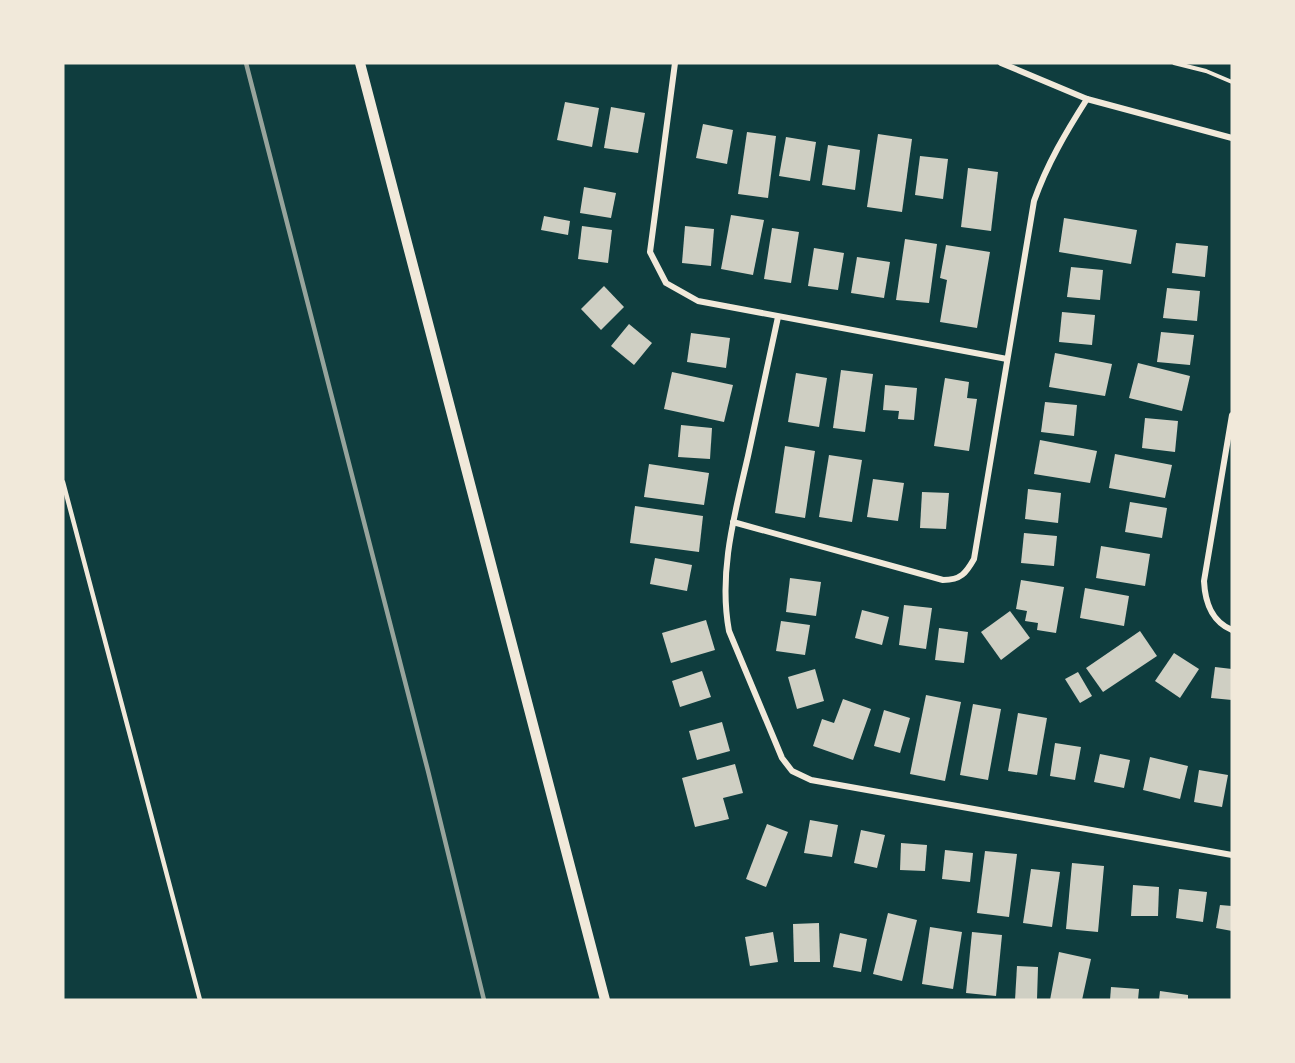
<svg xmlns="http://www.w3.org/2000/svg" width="1295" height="1063" font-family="'Exo 2',sans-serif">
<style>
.building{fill:#cfcfc3}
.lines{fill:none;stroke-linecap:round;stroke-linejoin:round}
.path{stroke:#f1e9da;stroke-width:4}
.service{stroke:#f1e9da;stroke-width:4.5}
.minor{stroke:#f1e9da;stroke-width:6}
.tertiary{stroke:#f1e9da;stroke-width:10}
.rail{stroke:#97a49c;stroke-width:4.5}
</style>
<rect width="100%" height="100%" fill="#0f3d3e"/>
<!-- building -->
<g class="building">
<path d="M565 102 599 108 592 147 557 140Z"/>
<path d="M611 107 645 113 638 153 604 148Z"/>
<path d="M703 124 733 130 727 164 696 158Z"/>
<path d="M747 132 776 136 768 198 738 194Z"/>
<path d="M878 134 912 139 902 212 867 207Z"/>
<path d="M786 137 816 142 810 181 779 176Z"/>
<path d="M828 145 860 150 855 190 822 185Z"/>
<path d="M920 156 948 159 943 199 915 195Z"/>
<path d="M968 168 998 172 991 231 961 227Z"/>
<path d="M584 187 616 193 611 218 580 213Z"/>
<path d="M731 215 764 220 753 275 721 269Z"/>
<path d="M544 216 570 221 568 235 541 230Z"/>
<path d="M1064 218 1137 230 1131 264 1059 252Z"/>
<path d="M582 226 612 230 608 263 578 259Z"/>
<path d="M685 226 714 229 711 266 682 263Z"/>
<path d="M772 228 799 232 791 283 764 279Z"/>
<path d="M905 239 937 244 929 303 896 300Z"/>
<path d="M1176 243 1208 246 1205 277 1172 273Z"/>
<path d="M946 245 990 252 977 328 940 322 947 280 940 278Z"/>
<path d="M814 248 844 253 838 290 808 286Z"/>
<path d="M857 257 890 262 884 298 851 293Z"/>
<path d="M1071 267 1103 270 1100 300 1067 297Z"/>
<path d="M604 286 624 307 601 330 581 309Z"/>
<path d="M1167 288 1200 291 1197 321 1163 318Z"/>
<path d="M1062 312 1095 315 1092 345 1059 342Z"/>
<path d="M629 324 652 343 634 365 611 346Z"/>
<path d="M1161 332 1194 335 1190 365 1157 362Z"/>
<path d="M691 333 730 338 726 368 687 362Z"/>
<path d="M1055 353 1112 364 1105 396 1049 387Z"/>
<path d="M1138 363 1190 376 1182 411 1129 398Z"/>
<path d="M841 370 873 374 865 432 833 428Z"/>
<path d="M672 372 733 385 724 422 664 409Z"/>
<path d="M796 373 827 378 819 427 788 422Z"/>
<path d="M945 378 969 382 967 398 977 399 969 451 934 446Z"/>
<path d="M885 385 917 388 914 420 898 419 899 411 883 410Z"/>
<path d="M1045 402 1077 405 1074 436 1041 432Z"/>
<path d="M1145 418 1178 421 1175 452 1142 448Z"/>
<path d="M681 425 712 428 710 459 678 457Z"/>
<path d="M1040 440 1097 451 1090 483 1034 474Z"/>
<path d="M785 446 815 451 805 518 775 513Z"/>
<path d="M1115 454 1172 465 1165 498 1109 488Z"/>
<path d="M829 455 862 460 852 522 819 517Z"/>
<path d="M649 464 709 473 704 505 644 497Z"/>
<path d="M873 479 904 483 898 521 867 517Z"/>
<path d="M1028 489 1061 493 1058 523 1025 519Z"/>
<path d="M922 492 949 493 946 529 920 528Z"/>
<path d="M1130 502 1167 508 1162 538 1125 532Z"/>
<path d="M635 506 703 516 699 552 630 543Z"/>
<path d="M1024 533 1057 536 1054 566 1021 563Z"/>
<path d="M1101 546 1150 554 1145 586 1096 578Z"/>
<path d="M655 558 692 565 687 591 650 584Z"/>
<path d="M790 578 821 582 816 616 786 612Z"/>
<path d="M1021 580 1064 587 1056 633 1037 630 1038 623 1025 621 1027 611 1016 609Z"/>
<path d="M1085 588 1129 596 1124 626 1080 618Z"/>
<path d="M904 605 932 608 926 649 899 645Z"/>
<path d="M862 610 889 617 882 645 855 638Z"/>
<path d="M1010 611 1030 638 1001 660 981 632Z"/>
<path d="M706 620 715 650 671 663 662 633Z"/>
<path d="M781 621 810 625 805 655 776 651Z"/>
<path d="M939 628 968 632 964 663 935 660Z"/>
<path d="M1140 631 1157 656 1103 692 1086 668Z"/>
<path d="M1174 653 1199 669 1180 698 1155 681Z"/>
<path d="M1215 667 1232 669V700L1211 698Z"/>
<path d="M815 669 824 701 797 709 788 677Z"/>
<path d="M702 671 711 697 680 707 672 681Z"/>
<path d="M1078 672 1092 696 1080 703 1065 679Z"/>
<path d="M926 695 961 702 945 781 910 774Z"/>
<path d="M843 699 871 709 853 760 813 746 822 719 834 723Z"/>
<path d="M973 704 1001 709 988 780 960 775Z"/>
<path d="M884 710 910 718 900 753 874 746Z"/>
<path d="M1018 713 1047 718 1037 775 1008 771Z"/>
<path d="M722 722 730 751 697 760 689 731Z"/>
<path d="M1055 743 1081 747 1075 780 1050 776Z"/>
<path d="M1100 754 1130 760 1124 788 1094 782Z"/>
<path d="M1150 757 1188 766 1180 799 1143 790Z"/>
<path d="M735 764 743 793 723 798 729 819 695 827 682 778Z"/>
<path d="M1199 770 1228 775 1222 807 1194 802Z"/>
<path d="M810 820 838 825 832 857 804 853Z"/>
<path d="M767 824 788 832 766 887 746 879Z"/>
<path d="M861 830 885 835 877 868 854 863Z"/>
<path d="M901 843 927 845 925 871 900 870Z"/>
<path d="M945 850 973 853 970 882 942 879Z"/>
<path d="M985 851 1017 854 1009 917 977 913Z"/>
<path d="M1072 863 1104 866 1098 932 1066 929Z"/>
<path d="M1031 869 1060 872 1052 927 1023 923Z"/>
<path d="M1133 885 1159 887 1158 916H1131Z"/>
<path d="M1179 889 1207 892 1203 922 1176 918Z"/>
<path d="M1220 905 1232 906V931L1216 928Z"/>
<path d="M888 913 917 920 902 981 873 974Z"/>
<path d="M819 923 820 962H794L793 924Z"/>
<path d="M930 927 962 932 953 989 922 984Z"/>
<path d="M773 932 778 962 750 966 745 937Z"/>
<path d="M972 932 1002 935 996 996 966 993Z"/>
<path d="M840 933 867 939 861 972 833 967Z"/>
<path d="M1059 952 1091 959 1082 1000H1050Z"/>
<path d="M1017 966 1038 967 1037 1000H1015Z"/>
<path d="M1111 987 1139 989 1138 1000H1110Z"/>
<path d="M1160 991 1188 995V1000H1159Z"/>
</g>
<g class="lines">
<!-- path -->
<path class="path" d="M1174 63 1206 71 1232 82"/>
<!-- service -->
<path class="service" d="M63 482 200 1000"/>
<!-- minor -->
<g class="minor">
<path d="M675 63 650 252 666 283 698 301 1007 359"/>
<path d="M1001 63 1087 99 1232 138"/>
<path d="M778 317C768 363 758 409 748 456 735 513 718 572 729 631L782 758 792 771 811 780 1232 855"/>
<path d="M1232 415 1204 581C1205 602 1211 621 1232 630"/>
<path d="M733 522 943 580C961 580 966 573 974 559L1034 201C1047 164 1066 132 1087 99"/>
</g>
<!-- tertiary -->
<path class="tertiary" d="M360 63 605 1000"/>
<!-- rail -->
<path class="rail" d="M246 63 428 771 484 1000"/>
</g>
<!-- border -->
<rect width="1295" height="1063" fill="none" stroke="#f1e9da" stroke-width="129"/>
</svg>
